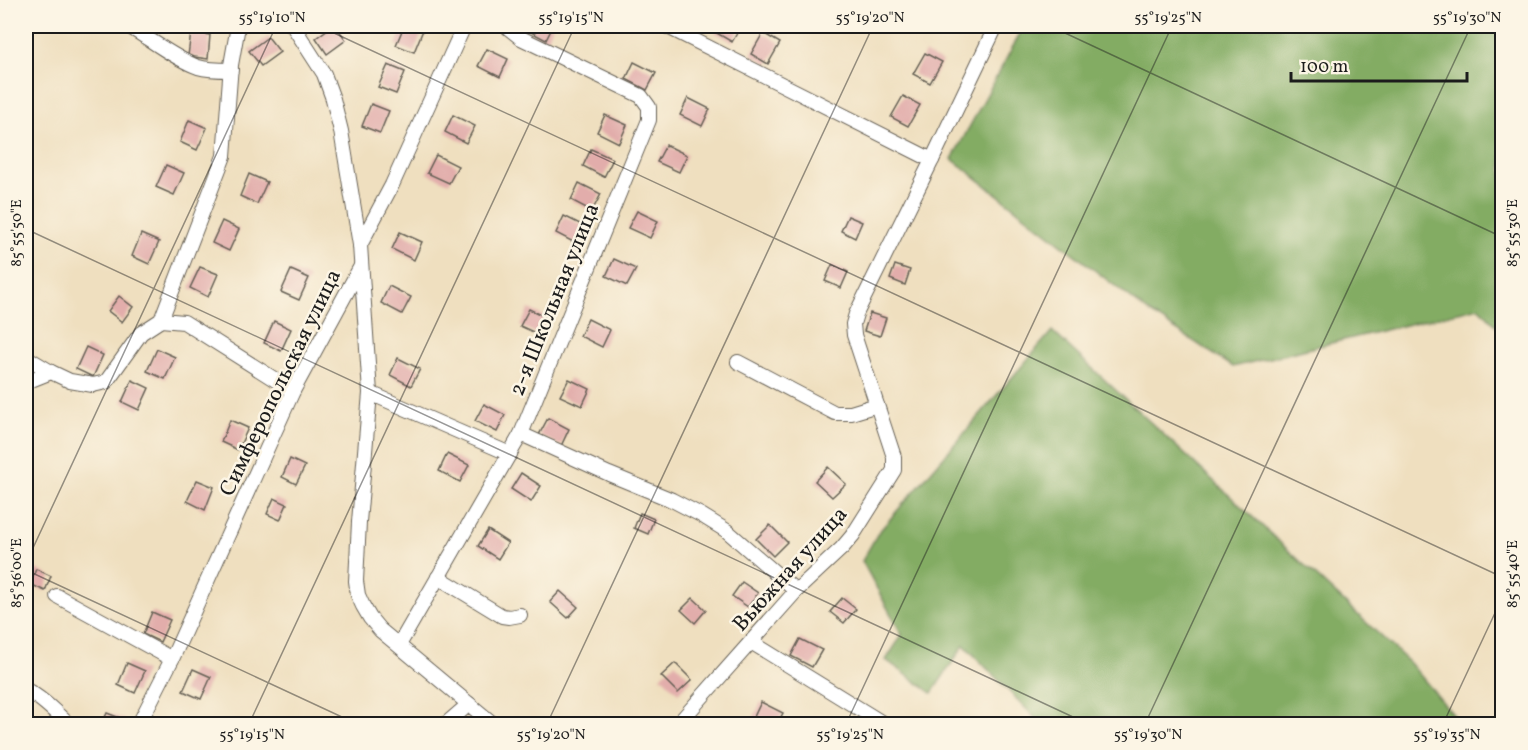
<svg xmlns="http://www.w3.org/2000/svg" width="1528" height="750" font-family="Vollkorn,serif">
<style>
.forest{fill:#83ac64;stroke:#506440;stroke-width:1.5}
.building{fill:#e2adab}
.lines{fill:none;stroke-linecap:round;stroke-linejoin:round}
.minor-casing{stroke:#666055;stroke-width:16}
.minor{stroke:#fff;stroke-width:14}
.ticks{fill:none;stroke:#1c1c1c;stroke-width:1.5;stroke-opacity:0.45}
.labels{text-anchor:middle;stroke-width:5;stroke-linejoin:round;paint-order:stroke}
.street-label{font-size:22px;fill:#1c1c1c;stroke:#fcf5e5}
.neatline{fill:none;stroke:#1c1c1c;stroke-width:2}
.ticks-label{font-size:15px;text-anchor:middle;fill:#1c1c1c}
</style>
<rect width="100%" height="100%" fill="#fcf5e5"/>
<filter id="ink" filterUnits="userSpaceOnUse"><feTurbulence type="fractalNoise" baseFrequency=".0167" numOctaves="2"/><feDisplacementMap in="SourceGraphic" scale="12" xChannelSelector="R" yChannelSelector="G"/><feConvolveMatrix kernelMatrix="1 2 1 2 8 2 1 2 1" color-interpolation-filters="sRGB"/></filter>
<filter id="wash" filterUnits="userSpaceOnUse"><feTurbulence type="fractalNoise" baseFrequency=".008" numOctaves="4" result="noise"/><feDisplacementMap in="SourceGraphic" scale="24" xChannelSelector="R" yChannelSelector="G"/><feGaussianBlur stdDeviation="1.35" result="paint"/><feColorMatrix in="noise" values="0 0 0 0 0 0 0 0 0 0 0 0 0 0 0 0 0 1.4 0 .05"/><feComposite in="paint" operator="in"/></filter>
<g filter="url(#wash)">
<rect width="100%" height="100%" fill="#efdfbf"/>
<!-- forest -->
<g class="forest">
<path d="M1024 26H1502V332L1479 307 1233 367 1147 311 952 159Z"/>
<path d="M1052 331 1410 663 1461 724H1041L964 645 932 693 886 660 902 635 862 561 878 533Z"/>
</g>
<g id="blocks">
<!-- building -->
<g class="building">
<path d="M332 26H336L346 40 327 54 316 38Z"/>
<path d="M404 26H412L423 30 414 52 396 45Z"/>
<path d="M534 26H553L546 40 531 32Z"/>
<path d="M719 26H741L732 42 715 32Z"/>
<path d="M939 26H958L953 34Z"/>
<path d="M191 32 210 35 208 59 188 56Z"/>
<path d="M763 33 780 43 768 64 751 54Z"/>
<path d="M268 37 280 52 261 66 249 51Z"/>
<path d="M487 49 508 59 500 77 478 66Z"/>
<path d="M925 53 942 62 930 83 913 74Z"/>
<path d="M634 62 656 73 647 90 626 79Z"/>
<path d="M388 65 405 72 396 94 378 87Z"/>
<path d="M903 96 920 105 908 126 891 117Z"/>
<path d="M688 98 710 109 702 126 680 115Z"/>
<path d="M371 104 389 111 380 133 362 126Z"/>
<path d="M453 115 475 126 466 143 445 132Z"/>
<path d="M605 115 627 125 619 143 597 132Z"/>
<path d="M189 120 207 128 197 150 180 142Z"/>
<path d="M666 145 687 155 679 172 657 162Z"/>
<path d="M591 149 613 159 604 177 583 166Z"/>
<path d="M436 155 458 166 449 183 427 173Z"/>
<path d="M166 165 184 173 174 195 156 187Z"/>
<path d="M249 174 267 182 257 204 240 196Z"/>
<path d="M579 183 601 194 592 211 571 200Z"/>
<path d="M637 211 658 221 650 238 628 228Z"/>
<path d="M564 216 586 227 577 244 556 233Z"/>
<path d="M848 216 862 222 855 238 841 231Z"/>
<path d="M222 221 239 229 229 251 212 243Z"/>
<path d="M400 232 422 242 414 260 392 249Z"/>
<path d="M141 234 159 242 149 264 132 256Z"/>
<path d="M614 259 636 269 627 286 606 276Z"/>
<path d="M832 265 848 272 841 288 825 281Z"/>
<path d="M895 265 910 270 905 285 890 279Z"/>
<path d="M200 267 218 274 208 297 190 288Z"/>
<path d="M291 270 309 278 299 300 281 292Z"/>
<path d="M389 286 411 297 402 314 381 303Z"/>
<path d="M119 296 133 307 122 322 108 311Z"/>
<path d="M529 309 550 319 542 336 520 326Z"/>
<path d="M870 313 886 318 880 336 864 331Z"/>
<path d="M588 319 610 330 602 347 580 336Z"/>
<path d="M274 321 291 329 281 351 264 343Z"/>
<path d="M86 347 103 355 93 377 76 369Z"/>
<path d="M157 349 175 357 165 379 147 371Z"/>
<path d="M398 358 420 369 411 386 390 375Z"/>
<path d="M569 379 590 389 582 406 560 396Z"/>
<path d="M132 380 149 388 139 410 122 402Z"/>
<path d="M484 404 505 415 497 432 475 421Z"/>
<path d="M548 418 569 429 561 446 539 435Z"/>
<path d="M230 420 248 428 238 450 221 442Z"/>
<path d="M447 454 469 465 460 482 439 471Z"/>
<path d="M290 459 305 466 296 484 282 477Z"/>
<path d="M828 467 846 484 832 497 815 481Z"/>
<path d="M521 473 541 486 531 502 511 489Z"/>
<path d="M197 480 214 487 205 510 187 501Z"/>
<path d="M274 498 287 504 280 520 267 514Z"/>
<path d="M640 513 654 519 648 534 634 528Z"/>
<path d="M770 525 787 542 773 556 756 539Z"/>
<path d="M488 530 508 543 498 559 478 546Z"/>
<path d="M36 569 51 576 45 591 30 584Z"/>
<path d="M742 582 758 593 748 607 732 596Z"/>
<path d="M560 591 578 607 568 618 550 602Z"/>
<path d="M693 598 706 610 695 623 681 610Z"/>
<path d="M842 598 856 609 844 623 830 612Z"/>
<path d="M152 612 170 620 160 642 143 634Z"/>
<path d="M800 639 822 650 812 667 791 656Z"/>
<path d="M127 663 145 671 135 693 118 685Z"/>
<path d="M675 663 692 680 678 693 661 676Z"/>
<path d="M193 669 211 677 201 699 183 691Z"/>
<path d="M761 702 783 713 777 724H763L753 719Z"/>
<path d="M107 713 125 720 123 724H102Z"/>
</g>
</g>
</g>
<g filter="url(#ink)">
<use href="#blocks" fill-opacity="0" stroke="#666055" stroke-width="1.5"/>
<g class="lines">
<defs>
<g id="minor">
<path d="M128 26C149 38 175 59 198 67 208 70 220 70 231 70"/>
<path d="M293 26 324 74 333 99 341 131 360 245 370 393 359 522 356 581 358 595 363 606 370 618 380 630 493 724"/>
<path d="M666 26 932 160 996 26"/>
<path d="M360 245 392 185 464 26"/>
<path d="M161 320 184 322 293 391"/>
<path d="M26 357 51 372"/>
<path d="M738 362 835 413H851L877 405"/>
<path d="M26 382 51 372 70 381 93 385 106 382 141 333 161 320 224 156 231 65 238 26"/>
<path d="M370 393 510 454"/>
<path d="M521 434 609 474 672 500 701 515 727 531 796 591"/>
<path d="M438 577 502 616 509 617 520 615"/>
<path d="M57 596 172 659"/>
<path d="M751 642 884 724"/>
<path d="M399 645 521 434 649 120V107L641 96 521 38 506 26"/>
<path d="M26 690C42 698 55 712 68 724"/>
<path d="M139 724 172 659 293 391 361 266"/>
<path d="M446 724 469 704"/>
<path d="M678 724 796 591 842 548 853 535 894 470V457L854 335 853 324 856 314 932 160"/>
</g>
</defs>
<!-- minor casing -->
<use href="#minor" class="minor-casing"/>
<!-- minor -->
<use href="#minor" class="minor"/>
</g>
</g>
<!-- ticks -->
<path class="ticks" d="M319 26 1502 577M1050 26 1502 237M26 229 1088 724M26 563 276 26M26 570 357 724M249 724 575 26M547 724 873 26M846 724 1172 26M1145 724 1471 26M1443 724 1502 598"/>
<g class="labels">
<!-- street labels -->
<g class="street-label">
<text transform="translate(553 299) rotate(-68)" y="8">2-я Школьная улица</text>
<text transform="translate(279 382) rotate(-64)" y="8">Симферопольская улица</text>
<text transform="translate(789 568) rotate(-48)" y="8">Вьюжная улица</text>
</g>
</g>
<!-- margin -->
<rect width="1528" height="750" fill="none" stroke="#fcf5e5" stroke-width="66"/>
<!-- scale -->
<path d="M1291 72v9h176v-9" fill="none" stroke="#1c1c1c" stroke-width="3"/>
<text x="1300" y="72" font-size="18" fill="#1c1c1c" stroke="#fcf5e5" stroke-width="4.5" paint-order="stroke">100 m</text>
<rect x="33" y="33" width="1462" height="684" class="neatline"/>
<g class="ticks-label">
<text x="272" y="22">55°19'10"N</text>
<text x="571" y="22">55°19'15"N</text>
<text x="870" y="22">55°19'20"N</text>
<text x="1168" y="22">55°19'25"N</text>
<text x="1467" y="22">55°19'30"N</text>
<text transform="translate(16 233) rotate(-90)" y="5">85°55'50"E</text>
<text transform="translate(1512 233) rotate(-90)" y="5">85°55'30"E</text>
<text transform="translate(16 573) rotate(-90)" y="5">85°56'00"E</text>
<text transform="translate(1512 574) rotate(-90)" y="5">85°55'40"E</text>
<text x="252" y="739">55°19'15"N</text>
<text x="551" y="739">55°19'20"N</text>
<text x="850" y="739">55°19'25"N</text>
<text x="1148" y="739">55°19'30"N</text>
<text x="1447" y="739">55°19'35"N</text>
</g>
</svg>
